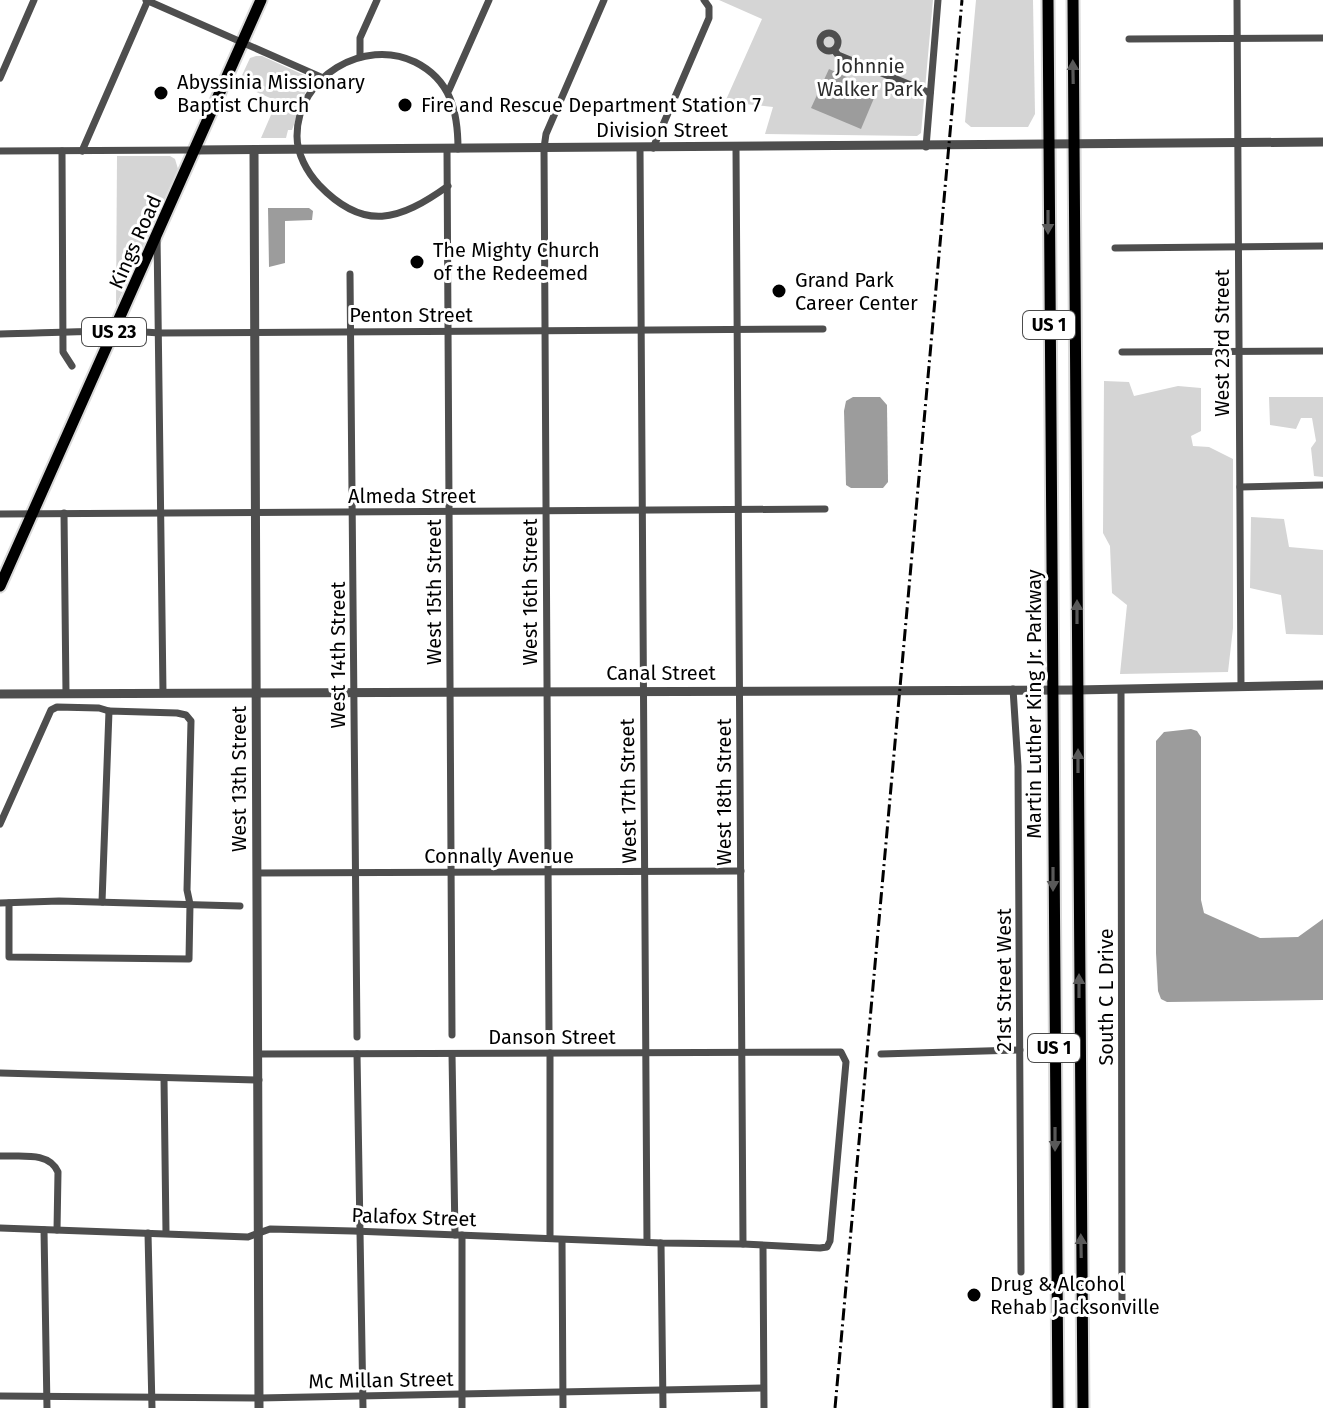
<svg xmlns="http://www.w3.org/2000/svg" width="1323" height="1408" font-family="'Fira Sans',sans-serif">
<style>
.green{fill:#d5d5d5}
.water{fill:#9c9c9c}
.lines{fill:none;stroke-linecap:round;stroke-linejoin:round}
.primary-casing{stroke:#dbdbdb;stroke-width:15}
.trunk-casing{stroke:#dbdbdb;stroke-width:15}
.minor{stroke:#4e4e4e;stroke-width:7}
.tertiary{stroke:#4e4e4e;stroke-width:9}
.primary{stroke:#000;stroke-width:11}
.trunk{stroke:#000;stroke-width:11}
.rail{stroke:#000;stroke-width:3;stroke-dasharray:12 4 2 4;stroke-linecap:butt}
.oneway{fill:#595959}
.poi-dot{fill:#000;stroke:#fff;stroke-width:3}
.labels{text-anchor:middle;stroke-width:6;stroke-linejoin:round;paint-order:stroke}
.shield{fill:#fff;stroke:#4c4c4c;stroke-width:2}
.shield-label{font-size:18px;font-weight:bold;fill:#000}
.park-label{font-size:20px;fill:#2c2c2c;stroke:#fff}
.poi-label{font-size:20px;fill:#000;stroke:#fff;text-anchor:start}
.street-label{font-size:20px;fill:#000;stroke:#fff}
</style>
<rect width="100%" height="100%" fill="#fff"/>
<!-- green -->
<g class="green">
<path d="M719 0H933L921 133 917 136 765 134 773 107 725 102 762 19Z"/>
<path d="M976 0H1033L1035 114 1028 127H971L965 122Z"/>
<path d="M256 56H262L306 76 309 82 292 130H288L286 138H261L277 101 238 84 250 58Z"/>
<path d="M117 156H170L175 159 178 169 116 306Z"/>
<path d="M1104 381 1129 382 1134 396 1178 386 1201 388V431L1191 436 1193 446 1209 447 1233 459V628L1228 672 1120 674 1127 605 1112 593 1110 546 1103 533Z"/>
<path d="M1269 397H1323V477L1314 476 1311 448 1316 441 1312 418H1301L1296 429 1270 425Z"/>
<path d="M1251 517 1284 519 1289 547 1323 550V635L1286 634 1281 595 1250 588Z"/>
</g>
<!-- water -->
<g class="water">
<path d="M829 69 877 91 861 129 811 108Z"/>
<path d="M268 208H309L313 211 312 220 285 221V263L269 267Z"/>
<path d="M853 397H880L887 405 888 482 883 488H851L846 485 844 411 846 401Z"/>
<path d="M1191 729 1197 731 1201 737V900L1204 913 1260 938 1298 937 1323 919V1000L1167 1002 1161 999 1158 991 1156 953V741L1164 732Z"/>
</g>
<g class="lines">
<defs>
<path id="primary" d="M0 586 261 0"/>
<g id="trunk">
<path d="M1048 0 1058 1408"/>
<path d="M1073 0 1083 1408"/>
</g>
</defs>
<!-- primary casing -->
<use href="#primary" class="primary-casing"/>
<!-- trunk casing -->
<use href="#trunk" class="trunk-casing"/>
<!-- minor -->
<g class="minor">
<path d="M146 0 323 78"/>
<path d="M1237 0 1241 687"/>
<circle cx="829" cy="42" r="9"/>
<path d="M1129 39 1323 38"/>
<path d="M834 50 838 55 930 93"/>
<path d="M360 57V38L377 0"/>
<path d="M0 78 34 0"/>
<path d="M449 90 489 0"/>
<path d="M926 147 938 0"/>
<path d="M640 148 647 1242"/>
<path d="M653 148 709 18V7L704 0"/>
<path d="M736 148 743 1244"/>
<path d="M447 149 452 1035"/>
<path d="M0 151 194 150"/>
<path d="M62 151 63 352 72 366"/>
<path d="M82 151 148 0"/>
<path d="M448 186C399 221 364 232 319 185 307 172 297 154 297 136 297 77 364 37 415 62 451 80 458 112 458 149"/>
<path d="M157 235 163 693"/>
<path d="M1115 248 1323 246"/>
<path d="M350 274 357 1037"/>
<path d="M0 334C52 333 108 329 160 333L823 329"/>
<path d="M1122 352 1323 351"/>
<path d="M1240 487 1323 485"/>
<path d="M64 513 66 694"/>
<path d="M0 514 825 509"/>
<path d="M1013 689 1018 766 1021 1272"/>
<path d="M1121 689 1122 1306"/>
<path d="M0 824 51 710 57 707 99 708 109 711"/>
<path d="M258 873 741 871"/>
<path d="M0 903 59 901 240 906"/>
<path d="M9 903V957L189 959 190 904 187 890 191 721 186 715 177 713 109 711 102 902"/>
<path d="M549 1036 544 148 546 134 604 0"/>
<path d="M550 1053V1237"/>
<path d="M357 1054 363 1408"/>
<path d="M452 1054 455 1235"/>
<path d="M881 1054 1020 1050"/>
<path d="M0 1073 259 1080"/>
<path d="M164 1079 166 1233"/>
<path d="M0 1156C20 1157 49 1151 58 1172L57 1230"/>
<path d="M0 1228 248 1237 270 1229 353 1231 661 1243 743 1244 820 1248 827 1247 830 1241 846 1062 841 1052 259 1054"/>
<path d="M44 1230 47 1408"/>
<path d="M148 1233 152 1408"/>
<path d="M462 1235V1408"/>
<path d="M562 1240 563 1408"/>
<path d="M661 1243 663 1408"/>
<path d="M763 1247 764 1408"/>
<path d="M0 1396 259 1398 763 1388"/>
</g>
<!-- tertiary -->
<g class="tertiary">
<path d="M195 150 1323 142"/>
<path d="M254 150 259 1408"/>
<path d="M0 694 1077 690 1323 685"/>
</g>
<!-- primary -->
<use href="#primary" class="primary"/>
<!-- trunk -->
<use href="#trunk" class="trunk"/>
<!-- rail -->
<path class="rail" d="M835 1408 962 0"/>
</g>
<!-- one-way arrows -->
<defs><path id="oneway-solid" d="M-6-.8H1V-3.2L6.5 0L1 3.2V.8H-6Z" transform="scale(2)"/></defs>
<g class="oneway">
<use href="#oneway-solid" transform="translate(1073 72) rotate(-91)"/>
<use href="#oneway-solid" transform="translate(1048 222) rotate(90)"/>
<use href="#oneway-solid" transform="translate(1077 612) rotate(-90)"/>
<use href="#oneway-solid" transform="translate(1078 761) rotate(-90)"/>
<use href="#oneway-solid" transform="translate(1053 879) rotate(90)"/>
<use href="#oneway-solid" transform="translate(1079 986) rotate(-90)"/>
<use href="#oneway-solid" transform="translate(1055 1139) rotate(90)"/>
<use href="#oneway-solid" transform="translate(1081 1246) rotate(-91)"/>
</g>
<!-- markers -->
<g class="poi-dot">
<circle cx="161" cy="93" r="8"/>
<circle cx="405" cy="105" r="8"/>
<circle cx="417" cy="262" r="8"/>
<circle cx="779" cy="291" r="8"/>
<circle cx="974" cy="1295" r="8"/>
</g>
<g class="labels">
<!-- shield labels -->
<g class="shield">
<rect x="1023" y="311" width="52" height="28" rx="6"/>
<rect x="82" y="318" width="64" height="28" rx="6"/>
<rect x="1028" y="1034" width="52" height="28" rx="6"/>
</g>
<g class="shield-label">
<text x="1049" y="331">US 1</text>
<text x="114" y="338">US 23</text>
<text x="1054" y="1054">US 1</text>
</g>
<!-- park labels -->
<g class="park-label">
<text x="870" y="73">Johnnie<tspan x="870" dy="23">Walker Park</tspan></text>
</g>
<!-- poi labels -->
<g class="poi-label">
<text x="177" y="89">Abyssinia Missionary<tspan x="177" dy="23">Baptist Church</tspan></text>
<text x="421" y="112">Fire and Rescue Department Station 7</text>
<text x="433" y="257">The Mighty Church<tspan x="433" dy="23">of the Redeemed</tspan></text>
<text x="795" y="287">Grand Park<tspan x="795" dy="23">Career Center</tspan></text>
<text x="990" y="1291">Drug &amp; Alcohol<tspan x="990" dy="23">Rehab Jacksonville</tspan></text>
</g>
<!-- street labels -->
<g class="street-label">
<text x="662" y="137">Division Street</text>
<text transform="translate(135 242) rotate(-66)" y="7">Kings Road</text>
<text x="411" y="322">Penton Street</text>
<text transform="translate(1222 343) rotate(-90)" y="7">West 23rd Street</text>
<text x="412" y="503">Almeda Street</text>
<text transform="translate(434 592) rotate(-90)" y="7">West 15th Street</text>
<text transform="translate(530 592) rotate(-90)" y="7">West 16th Street</text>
<text transform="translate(338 655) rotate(-90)" y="7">West 14th Street</text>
<text x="661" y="680">Canal Street</text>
<text transform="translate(1034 704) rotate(-90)" y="7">Martin Luther King Jr. Parkway</text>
<text transform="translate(239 779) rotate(-90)" y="7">West 13th Street</text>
<text transform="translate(628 791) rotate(-91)" y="7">West 17th Street</text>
<text transform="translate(724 792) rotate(-90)" y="7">West 18th Street</text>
<text x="499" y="863">Connally Avenue</text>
<text transform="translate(1004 980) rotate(-90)" y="7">21st Street West</text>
<text transform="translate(1106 997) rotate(-90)" y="7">South C L Drive</text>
<text x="552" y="1044">Danson Street</text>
<text transform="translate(414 1217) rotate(2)" y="7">Palafox Street</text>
<text transform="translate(381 1380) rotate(-1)" y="7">Mc Millan Street</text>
</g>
</g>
</svg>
